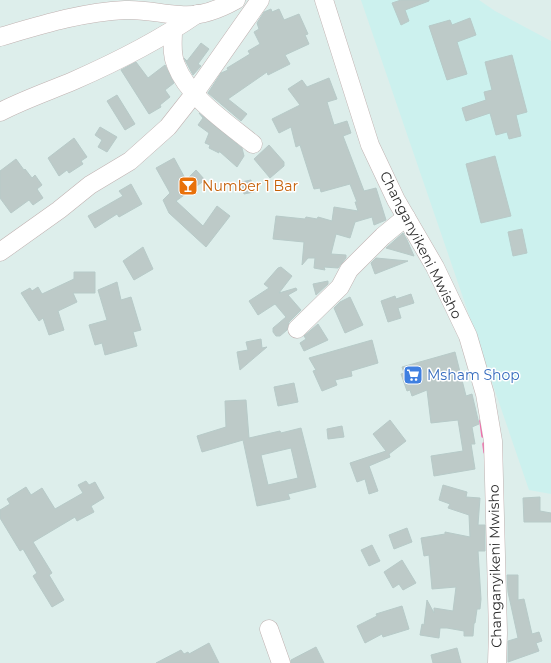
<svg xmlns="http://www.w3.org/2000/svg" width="551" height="663" font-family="Montserrat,sans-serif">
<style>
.education{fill:#ccf1ee}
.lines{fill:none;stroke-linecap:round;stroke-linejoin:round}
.stream{stroke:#f66bae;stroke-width:3.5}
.building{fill:#bdcac8;stroke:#b7cac8;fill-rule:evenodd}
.minor-casing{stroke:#c0b2b1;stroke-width:19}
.minor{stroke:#fff;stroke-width:18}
.labels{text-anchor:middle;stroke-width:3;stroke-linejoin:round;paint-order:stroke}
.food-label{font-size:14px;fill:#c56008;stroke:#fff;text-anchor:start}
.street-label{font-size:14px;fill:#2c2c2c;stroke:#fff}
.shop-label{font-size:14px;fill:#366cbe;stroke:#fff;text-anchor:start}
</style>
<rect width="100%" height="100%" fill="#ddeeeb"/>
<!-- education -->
<path class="education" d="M361 0H479L495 11 551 41V494L529 490Z"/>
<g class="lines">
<!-- stream -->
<g class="stream">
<path d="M481 421 483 436"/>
<path d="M484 444 485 452"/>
</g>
</g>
<!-- building -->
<g class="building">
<path d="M401 0H429V1L405 10 409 21 401 25 392 3Z"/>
<path d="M271 9 272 12 279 9 284 20 299 14 308 34 305 35 309 44 285 55 290 64 268 75 267 72 228 99 247 114 241 121 208 93 221 73 228 70 227 68 250 54 248 51 260 44 254 32 259 29 257 23 264 12Z"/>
<path d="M470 18 476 35 457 42 467 74 447 80 429 26 450 20 452 25Z"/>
<path d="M201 43 209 49 198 64 201 66 193 75 184 58 187 61Z"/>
<path d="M512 55 527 112 516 115 521 136 509 139 507 132 496 135 490 113 466 121 462 108 486 100 484 92 492 90 485 62Z"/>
<path d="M136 62 148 78 165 65 174 83 165 90 170 97 160 105 161 107 149 114 121 70Z"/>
<path d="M329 78 337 99 327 102 334 125 347 121 351 133 343 136 364 191 376 188 386 220 374 225 372 217 355 222 350 238 336 234 331 254 346 255V258L338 268 324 267 325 270 314 268 315 258H308L302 265 304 242 273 239 276 216 305 219 306 217 317 219 318 217 332 221 334 207 358 211 355 202H357L350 184 321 192 320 188 314 189 300 145 296 147 291 127 279 133 272 119 300 105 288 89 302 80 307 87Z"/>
<path d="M117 95 135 124 125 130 107 101Z"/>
<path d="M199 113 242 148 244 156 237 167 219 151V153L209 148 210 145 205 143 209 133 198 125 203 118Z"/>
<path d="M100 127 117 137 107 152 98 147 102 140 95 135Z"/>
<path d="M74 138 87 157 81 161 83 164 69 173 67 170 59 176 48 158Z"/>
<path d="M269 145 284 162V166L270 178 254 159Z"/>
<path d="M495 156 511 216 481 223 466 164Z"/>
<path d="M174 158 186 180 196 170 205 180 176 201 203 226 217 206 230 216 206 247 169 213 163 200 170 193 156 168Z"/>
<path d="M16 159 24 170 25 169 32 178 35 175 42 185 37 189 43 198 33 205 29 200 11 213 0 198V171Z"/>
<path d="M251 180 254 192 244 194 241 182Z"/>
<path d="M131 184 142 204 119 217 117 214 95 228 88 216 123 196 119 191Z"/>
<path d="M522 229 527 253 513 256 508 232Z"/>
<path d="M403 233 407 240 414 256 386 248Z"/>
<path d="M143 247 153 269 134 280 123 261Z"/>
<path d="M376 258 408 261 375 274 371 263Z"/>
<path d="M281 267 292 276 279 293 296 288 297 290 288 295 301 310 289 322 287 330 280 336H276L273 332V328L286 317 275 304 258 315 249 301 269 288 264 284 278 268Z"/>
<path d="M74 272H95V293H73L77 302 58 311 64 330 49 335 43 318 39 321 21 293 30 288 32 291 38 287 42 294 74 279Z"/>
<path d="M328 281V284L316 295 313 284Z"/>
<path d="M117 282 121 300 131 297 141 330 133 332 137 346 105 355 102 343 95 345 89 325 107 320 98 290Z"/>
<path d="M411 294 414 303 398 308 401 318 388 322 381 301 395 296 396 299Z"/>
<path d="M350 297 363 325 345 333 334 308 340 302Z"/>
<path d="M318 324 328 340 304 351 300 343 306 339 304 336Z"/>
<path d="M261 339 262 348 267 347 240 370 237 352 248 350 246 342Z"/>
<path d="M372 340 378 363 351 371 352 376 335 380 337 385 322 391 313 371 316 370 309 358Z"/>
<path d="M455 352 466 396 472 394 479 424 472 427 475 444H471L475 469 434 476 431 456 463 451 458 420 431 423 427 390 412 396 410 390 407 391 401 374 404 373 402 367Z"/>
<path d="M294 383 298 402 278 406 274 387Z"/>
<path d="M246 400 249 438 280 431 281 433 301 428 316 487 288 494 290 499 257 506 243 440 202 452 197 436 226 427 225 401ZM291 448 298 478 268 485 261 455Z"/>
<path d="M390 420 406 441 389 454 390 457 369 466 378 491 369 494 365 479 357 482 350 463 386 451 373 434Z"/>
<path d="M342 426 344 437 328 439 327 429Z"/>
<path d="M86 481 89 485 95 482 104 498 91 506 94 512 77 521 75 517 33 542 52 573 49 575 64 600 52 607 33 576 37 573 23 549 20 551 0 518V510L10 504 7 499 26 487 31 495 42 488 55 509 83 493 78 485Z"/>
<path d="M443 485 467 492 466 497 480 498 478 525H485V551H478L481 599 480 609H477L475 623H474L473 636H464V631L447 628H440L439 638 420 635 422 624 424 625 427 600 434 613V608L453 611 456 587 432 589 429 555 424 556 421 538 445 534V532L470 537 469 515 448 508 450 504 439 500Z"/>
<path d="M540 497V511L551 513V522H524L523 498Z"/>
<path d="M407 528 412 542 394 549 389 535Z"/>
<path d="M372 545 380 561 369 566 361 550Z"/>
<path d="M402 560 416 583 403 590 399 584 393 588 384 572Z"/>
<path d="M507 575H518V600L524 599 532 634 539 632 542 641 536 643 539 651 508 662V641L518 638 508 592Z"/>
<path d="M402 606 409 629 383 637 382 634 365 643 357 626 377 616 376 614Z"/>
<path d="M209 643 219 663H156L181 650 184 654 188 652 189 654Z"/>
<path d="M316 647 324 663H291V660Z"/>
<path d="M457 648 461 663H433L431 655Z"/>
</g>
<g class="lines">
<defs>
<g id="minor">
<path d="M324 0 370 145 396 200 435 267 468 336 485 394 493 441 498 633 497 663"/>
<path d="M173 31C173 42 171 54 176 65 188 97 227 123 253 144"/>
<path d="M0 37C41 25 82 12 125 10 144 9 162 14 180 15 199 17 220 9 236 0"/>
<path d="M0 112C23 100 49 91 73 81 114 63 161 39 197 14"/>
<path d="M0 252 59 210 90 185 130 161 168 127 194 94 260 0"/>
<path d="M297 329 340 287 349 270 383 236 406 217"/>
<path d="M269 629 281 663"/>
</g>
</defs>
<!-- minor casing -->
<use href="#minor" class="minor-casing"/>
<!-- minor -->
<use href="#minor" class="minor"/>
</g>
<!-- icons -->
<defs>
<symbol id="bar-square" viewBox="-11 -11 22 22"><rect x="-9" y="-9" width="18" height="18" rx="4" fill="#e8710a" stroke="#fff"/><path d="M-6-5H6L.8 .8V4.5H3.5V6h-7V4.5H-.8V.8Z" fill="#fff"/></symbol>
<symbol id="supermarket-square" viewBox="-11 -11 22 22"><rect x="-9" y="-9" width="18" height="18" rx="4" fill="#3f7fe0" stroke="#fff"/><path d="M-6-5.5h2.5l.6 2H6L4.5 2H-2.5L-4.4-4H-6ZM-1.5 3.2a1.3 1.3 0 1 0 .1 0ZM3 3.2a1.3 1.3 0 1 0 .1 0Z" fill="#fff"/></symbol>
</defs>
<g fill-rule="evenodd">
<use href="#bar-square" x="177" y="175" width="22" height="22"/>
<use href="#supermarket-square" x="402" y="364" width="22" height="22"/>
</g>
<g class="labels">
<!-- food labels -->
<g class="food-label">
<text x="202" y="191">Number 1 Bar</text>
</g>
<!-- street labels -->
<g class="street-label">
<text transform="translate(421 245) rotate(63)" y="5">Changanyikeni Mwisho</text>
<text transform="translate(495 566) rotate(-91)" y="5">Changanyikeni Mwisho</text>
</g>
<!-- shop labels -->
<g class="shop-label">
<text x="427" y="380">Msham Shop</text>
</g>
</g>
</svg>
